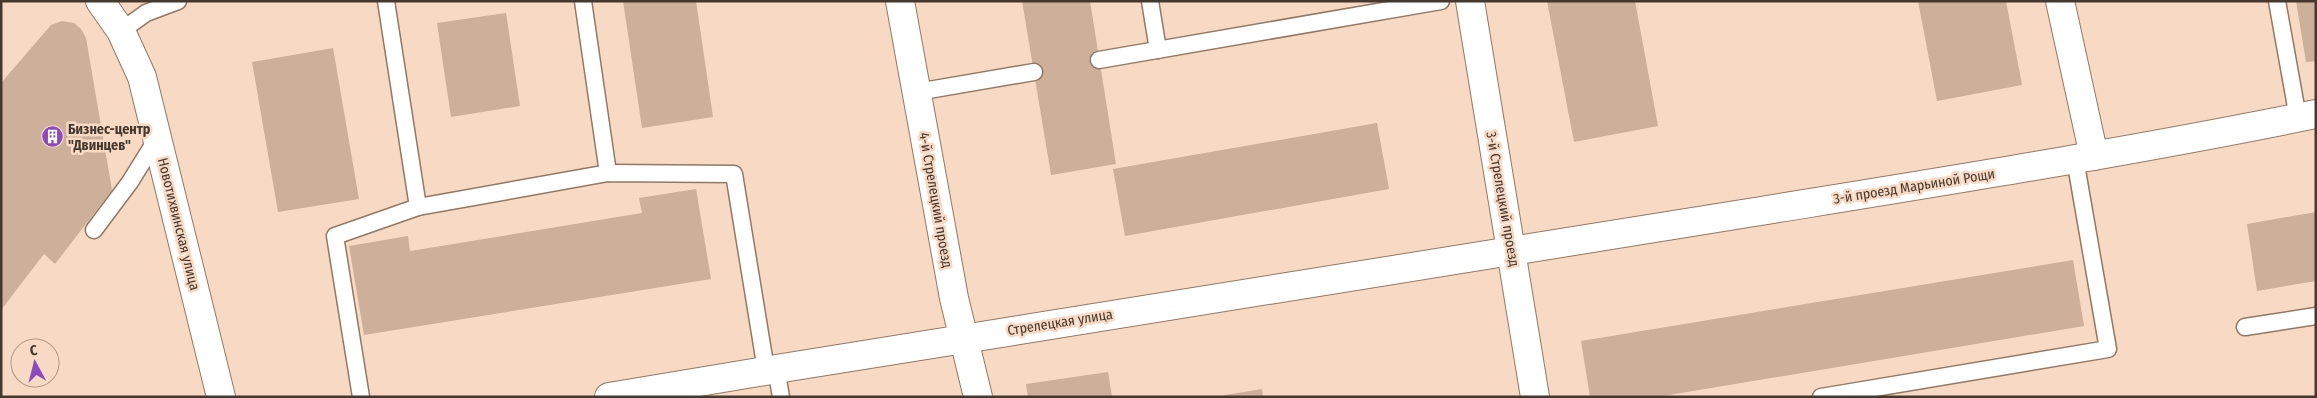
<svg xmlns="http://www.w3.org/2000/svg" width="2317" height="398" font-family="'Fira Sans Condensed',sans-serif">
<style>
.building{fill:#cdaf9a}
.lines{fill:none;stroke-linecap:round;stroke-linejoin:round}
.lane-casing{stroke:#937863;stroke-width:19}
.street-casing{stroke:#937863;stroke-width:30}
.secondary-casing{stroke:#937863;stroke-width:30}
.lane{stroke:#fff;stroke-width:16}
.street{stroke:#fff;stroke-width:28}
.secondary{stroke:#fff;stroke-width:28}
.labels{text-anchor:middle;stroke-width:5;stroke-linejoin:round;paint-order:stroke}
.poi-label{font-size:14px;font-weight:bold;fill:#44382f;stroke:#f8d9c3;text-anchor:start}
.street-label{font-size:14px;fill:#44382f;stroke:#f8d9c3}
</style>
<rect width="100%" height="100%" fill="#f8d9c3"/>
<!-- building -->
<g class="building">
<path d="M623 1H696L713 117 642 128Z"/>
<path d="M1022 1H1090L1116 164 1051 175Z"/>
<path d="M1547 1H1635L1658 126 1574 142Z"/>
<path d="M1918 1H2006L2022 85 1937 101Z"/>
<path d="M2296 1H2316V61L2306 62Z"/>
<path d="M506 13 520 106 451 117 437 23Z"/>
<path d="M62 21 74 23 81 29 86 38 112 190 55 264 44 254 1 310V83L51 25Z"/>
<path d="M333 48 359 199 278 212 252 62Z"/>
<path d="M1377 123 1389 189 1125 236 1113 169Z"/>
<path d="M696 189 711 279 364 335 349 246 408 236 410 251 429 248 642 213 639 198Z"/>
<path d="M2316 212V281L2257 291 2247 224Z"/>
<path d="M2073 260 2084 326 1657 397H1590L1581 341Z"/>
<path d="M1108 372 1112 397H1028L1026 384Z"/>
<path d="M1262 389 1263 397H1225V395Z"/>
</g>
<g class="lines">
<defs>
<g id="lane">
<path d="M583 1 608 173"/>
<path d="M1150 1 1158 50"/>
<path d="M2277 1 2298 118"/>
<path d="M121 31 146 13 178 1"/>
<path d="M1099 60 1441 1"/>
<path d="M917 92 1034 72"/>
<path d="M418 207 608 173 734 174 766 370"/>
<path d="M94 230 130 182 158 137"/>
<path d="M2245 327 2316 316"/>
<path d="M776 368 781 397"/>
<path d="M361 397 335 236 418 207 386 1"/>
<path d="M1821 397 2108 349 2075 159"/>
</g>
<g id="street">
<path d="M100 1 121 31 142 77 221 397"/>
<path d="M900 1 954 298 978 397"/>
<path d="M1470 1 1535 397"/>
<path d="M2060 1 2094 156"/>
</g>
<path id="secondary" d="M609 397C986 333 1364 276 1742 214 1933 183 2125 153 2316 114"/>
</defs>
<!-- lane casing -->
<use href="#lane" class="lane-casing"/>
<!-- street casing -->
<use href="#street" class="street-casing"/>
<!-- secondary casing -->
<use href="#secondary" class="secondary-casing"/>
<!-- lane -->
<use href="#lane" class="lane"/>
<!-- street -->
<use href="#street" class="street"/>
<!-- secondary -->
<use href="#secondary" class="secondary"/>
</g>
<!-- icons -->
<defs>
<symbol id="building-disc" viewBox="-11 -11 22 22"><circle r="9.5" fill="#8b4abf" stroke="#f8d9c3"/><path d="M-4-6H4V6H1V3H-1V6H-4ZM-2.5-4.3h1.7v1.8h-1.7ZM.8-4.3h1.7v1.8H.8ZM-2.5-1h1.7V.8h-1.7ZM.8-1h1.7V.8H.8Z" fill="#fff"/></symbol>
</defs>
<g fill-rule="evenodd">
<use href="#building-disc" x="40" y="124" width="25" height="25"/>
</g>
<g class="labels">
<!-- poi labels -->
<g class="poi-label">
<text x="68" y="134">Бизнес-центр<tspan x="68" dy="16">"Двинцев"</tspan></text>
</g>
<!-- street labels -->
<g class="street-label">
<text transform="translate(1914 186) rotate(-9)" y="5">3-й проезд Марьиной Рощи</text>
<text transform="translate(1503 199) rotate(80)" y="5">3-й Стрелецкий проезд</text>
<text transform="translate(936 200) rotate(80)" y="5">4-й Стрелецкий проезд</text>
<text transform="translate(179 224) rotate(76)" y="5">Новотихвинская улица</text>
<text transform="translate(1060 322) rotate(-9)" y="5">Стрелецкая улица</text>
</g>
</g>
<!-- border -->
<rect width="2317" height="398" fill="none" stroke="#44382f" stroke-width="5"/>
<!-- north arrow -->
<g transform="translate(35 363) rotate(353)"><circle r="24" fill="#f8d9c3" stroke="#b09988"/>
<path d="M0-4L9 19L0 12L-9 19Z" fill="#8b4abf"/>
<text y="-8" font-size="14" font-weight="bold" text-anchor="middle" fill="#44382f">С</text>
</g>
</svg>
